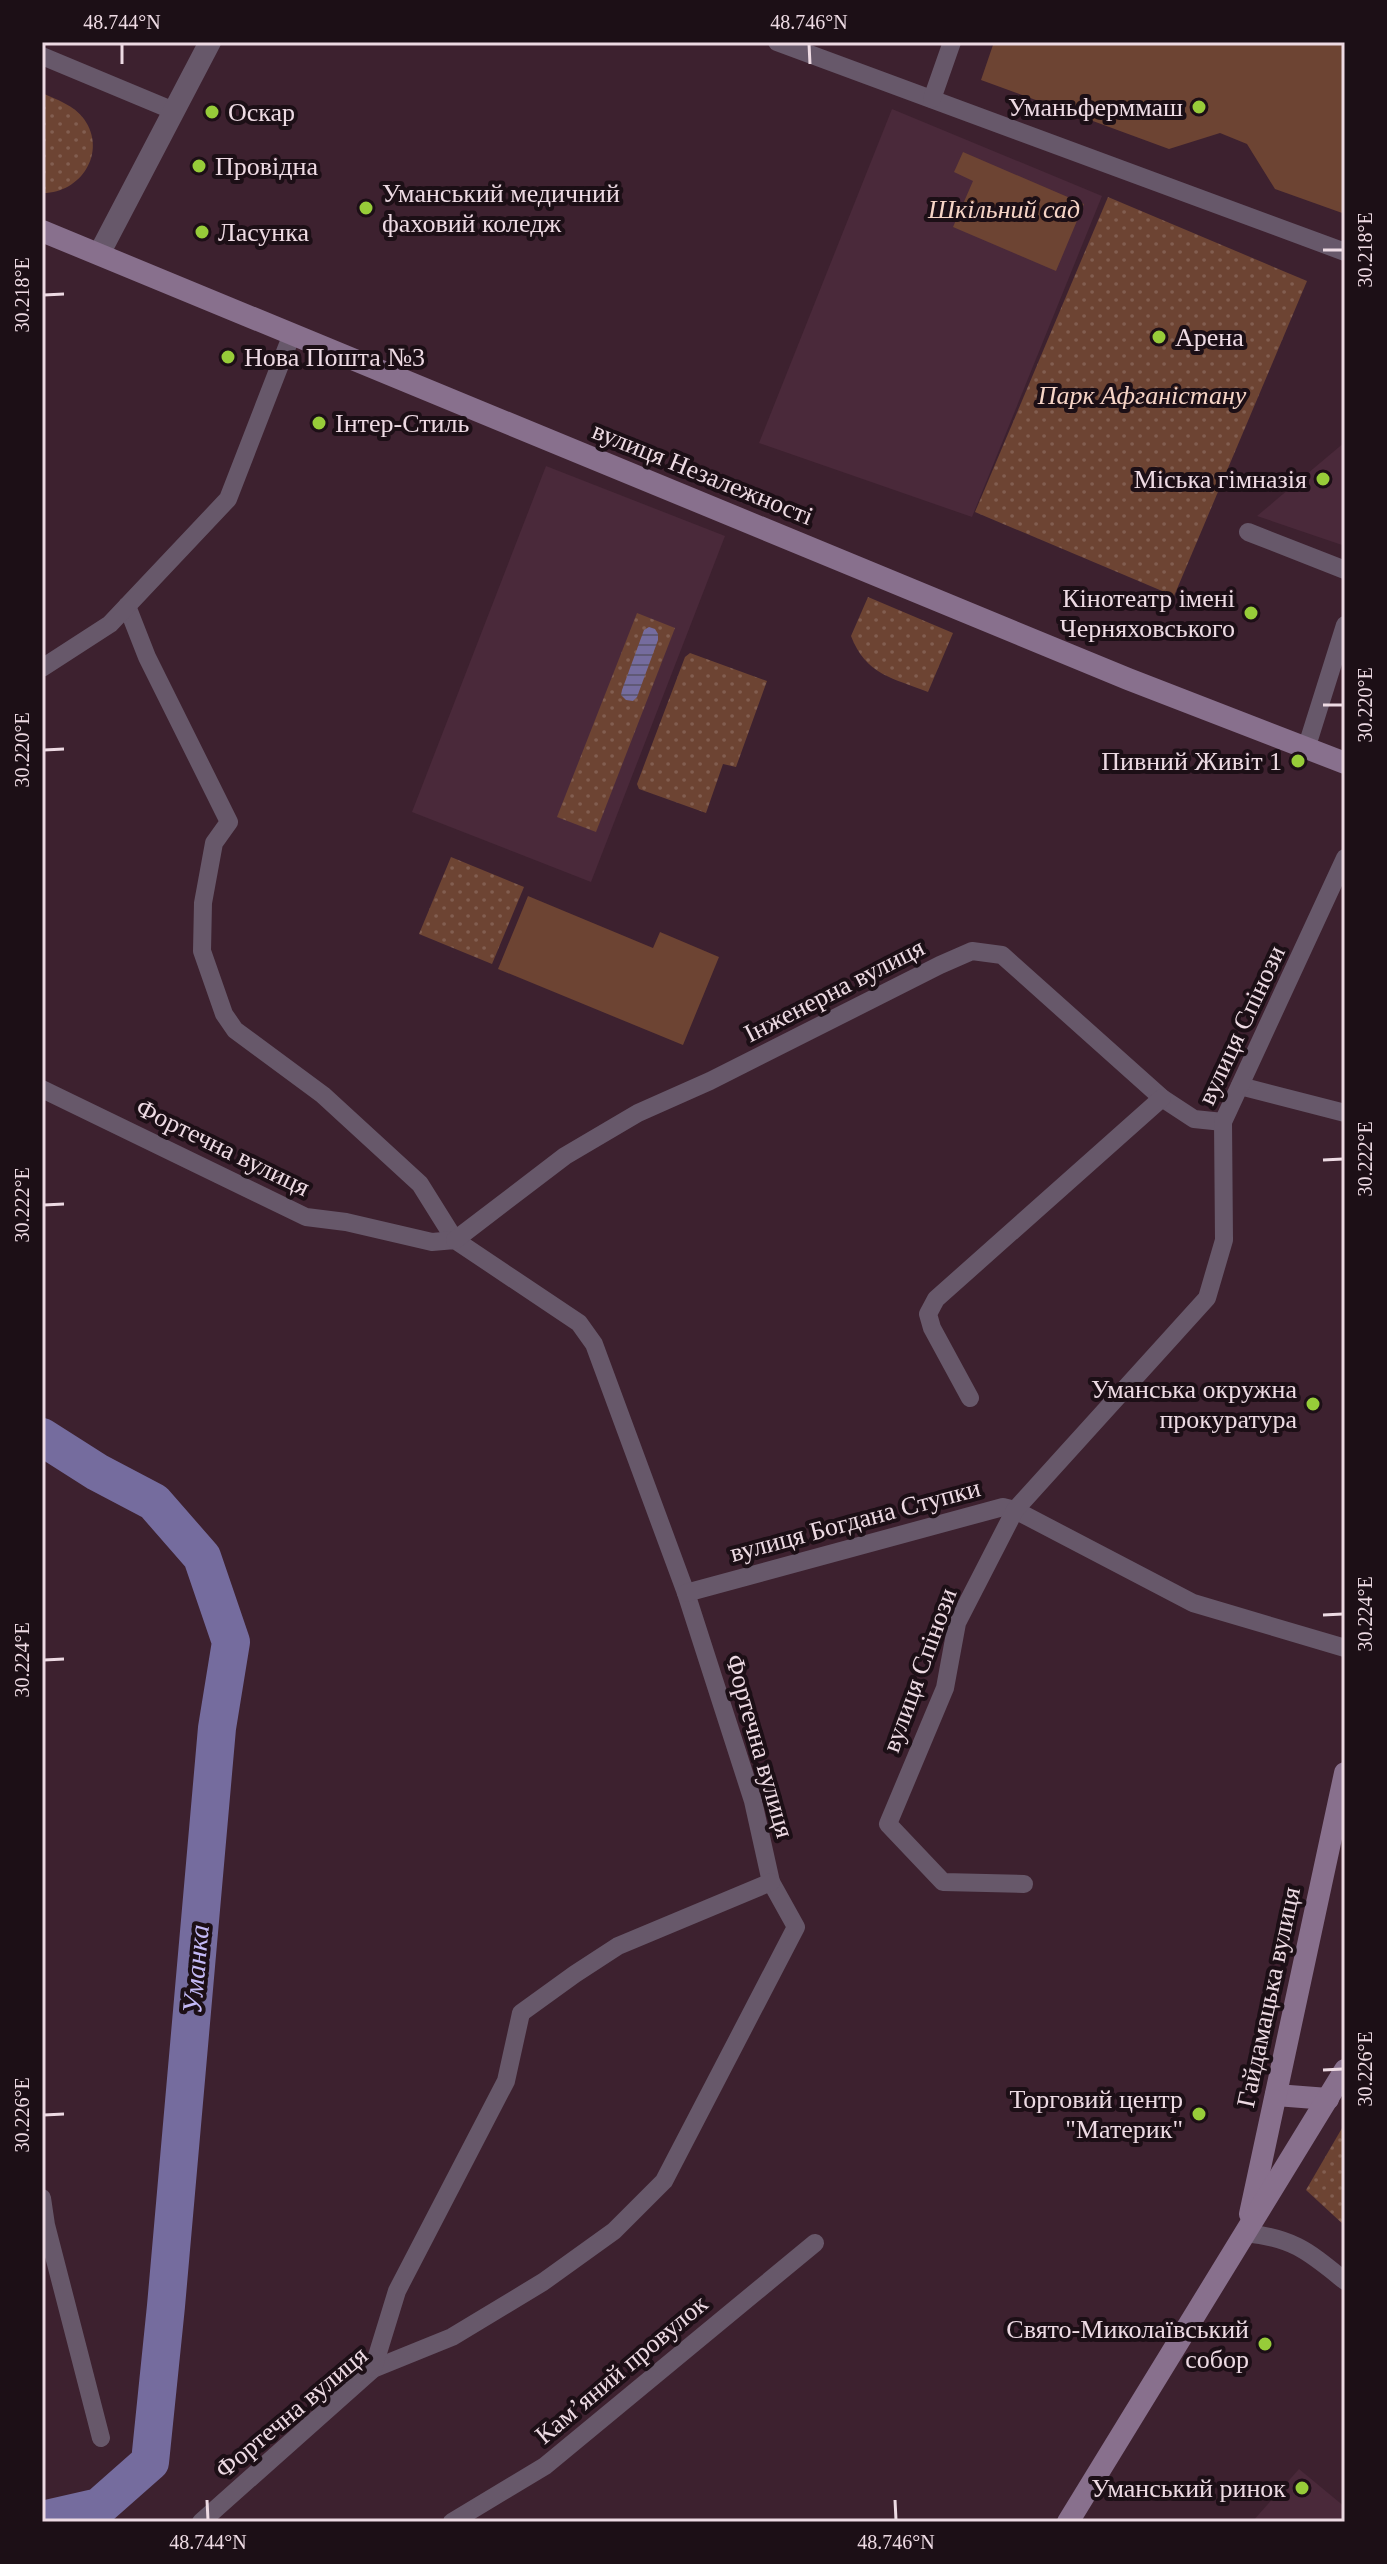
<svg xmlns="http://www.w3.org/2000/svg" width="1387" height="2564" font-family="Georgia,serif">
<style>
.built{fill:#4a293a}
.grass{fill:url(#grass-dots)}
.garden{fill:#6d4433}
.water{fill:url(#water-rules)}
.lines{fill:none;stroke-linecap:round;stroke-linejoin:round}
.river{stroke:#756c9e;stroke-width:38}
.minor{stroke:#67586a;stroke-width:18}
.tertiary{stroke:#67586a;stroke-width:22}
.secondary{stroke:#88708d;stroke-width:22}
.ticks{fill:none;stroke:#eddae3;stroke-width:3}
.poi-dot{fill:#97cc39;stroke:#1c0f16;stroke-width:3}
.labels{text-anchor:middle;stroke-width:8;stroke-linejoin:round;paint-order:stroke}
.poi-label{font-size:26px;fill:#eddae3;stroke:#1c0f16;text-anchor:end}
.park-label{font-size:26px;font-style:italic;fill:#f6d4c6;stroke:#1c0f16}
.street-label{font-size:26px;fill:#eddae3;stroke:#1c0f16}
.water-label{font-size:28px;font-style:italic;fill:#c4baf7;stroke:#1c0f16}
.neatline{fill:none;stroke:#eddae3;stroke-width:3}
.ticks-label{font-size:20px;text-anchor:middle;fill:#eddae3}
</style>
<defs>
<pattern id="grass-dots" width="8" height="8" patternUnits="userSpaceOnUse" patternTransform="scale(2)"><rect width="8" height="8" fill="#6d4433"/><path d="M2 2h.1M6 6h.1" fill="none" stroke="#825e50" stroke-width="1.8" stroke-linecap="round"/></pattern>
<pattern id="water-rules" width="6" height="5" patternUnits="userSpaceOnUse" patternTransform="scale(2)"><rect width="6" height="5" fill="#756c9e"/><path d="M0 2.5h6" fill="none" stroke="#605976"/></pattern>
</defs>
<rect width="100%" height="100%" fill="#3d212f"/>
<!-- built -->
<g class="built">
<path d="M892 109 1102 196 972 517 759 443Z"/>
<path d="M1345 442V546L1257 516Z"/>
<path d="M546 466 725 536 591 882 412 812Z"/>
<path d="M1299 2469 1345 2507V2522H1252Z"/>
</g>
<!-- grass -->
<g class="grass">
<path d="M42 93C57 100 74 105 84 119 108 153 80 194 42 193Z"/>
<path d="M1108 197 1307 281 1174 596 975 512Z"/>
<path d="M868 597 953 633 928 692C893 678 866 675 851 636Z"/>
<path d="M637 613 675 628 596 832 557 817Z"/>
<path d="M690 653 767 681 736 767 723 764 706 813 639 789 637 784 685 657Z"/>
<path d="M451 857 524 887 492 964 419 934Z"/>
<path d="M1345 2123V2226L1306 2190Z"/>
</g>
<!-- garden -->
<g class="garden">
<path d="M994 42H1345V214L1275 189 1247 144 1220 133 1169 149 981 80Z"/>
<path d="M963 152 1084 204 1056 271 953 227 973 181 954 172Z"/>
<path d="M528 896 653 948 660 932 719 957 683 1045 498 969Z"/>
</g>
<!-- water -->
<path class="water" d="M649 627 655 629 658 634V640L637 697 633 701 626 700 621 695 622 690 644 630Z"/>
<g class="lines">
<!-- river -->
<path class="river" d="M42 1437 97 1472 154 1502 202 1557 231 1642 217 1728 166 2306 150 2462 99 2507 42 2520"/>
<!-- minor -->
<g class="minor">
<path d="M777 42 1345 252"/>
<path d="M42 56 174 111"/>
<path d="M932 99 952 42"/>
<path d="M1248 532 1345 570"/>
<path d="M127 606 147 657 229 822 214 843 203 903 202 951 224 1014 235 1030 323 1095 420 1184 455 1240"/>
<path d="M42 668 110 624 228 499 292 334"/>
<path d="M1306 749 1345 625"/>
<path d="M1240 1086 1345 1113"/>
<path d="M42 1089 306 1217 346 1222 432 1242 455 1240 579 1323 594 1344 686 1593 753 1801 771 1882 796 1927 664 2181 614 2231 543 2282 452 2337 373 2369 201 2522"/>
<path d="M455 1240 565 1156 638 1113 710 1081 940 965 972 951 1002 955 1162 1098 1194 1119 1223 1122"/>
<path d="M970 1398 932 1328 928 1314 936 1299 1162 1098"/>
<path d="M686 1593 1003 1507 1015 1510 1193 1603 1345 1648"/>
<path d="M1024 1884 943 1882 888 1824 945 1688 957 1623 1015 1510 1207 1298 1224 1240 1223 1122 1345 858"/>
<path d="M42 2198 46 2225 101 2438"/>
<path d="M1245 2233C1294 2238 1309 2252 1345 2281"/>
<path d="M373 2369 397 2291 506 2081 521 2013 575 1974 618 1946 771 1882"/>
<path d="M452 2522 545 2466 815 2243"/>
</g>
<!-- tertiary -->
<path class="tertiary" d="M99 254 210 42"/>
<!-- secondary -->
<g class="secondary">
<path d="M42 231 1128 679 1345 763"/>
<path d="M1276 2095 1328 2099"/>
<path d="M1250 2214 1345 1773"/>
<path d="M1068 2522 1345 2070"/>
</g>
</g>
<!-- ticks -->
<path class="ticks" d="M122 44V64M809 44 810 64M1323 250H1343M44 295 64 294M1323 705H1343M44 750 64 749M1323 1160 1343 1159M44 1205 64 1204M1323 1615 1343 1614M44 1660 64 1659M1323 2070 1343 2069M44 2115 64 2114M207 2500 208 2520M895 2500 896 2520"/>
<!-- markers -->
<g class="poi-dot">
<circle cx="1199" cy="107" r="8"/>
<circle cx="212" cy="112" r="8"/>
<circle cx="199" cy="166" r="8"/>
<circle cx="366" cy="208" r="8"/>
<circle cx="202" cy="232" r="8"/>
<circle cx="1159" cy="337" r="8"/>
<circle cx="228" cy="357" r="8"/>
<circle cx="319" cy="423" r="8"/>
<circle cx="1323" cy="479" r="8"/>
<circle cx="1251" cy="613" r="8"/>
<circle cx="1298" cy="761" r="8"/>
<circle cx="1313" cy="1404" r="8"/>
<circle cx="1199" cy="2114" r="8"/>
<circle cx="1265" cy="2344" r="8"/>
<circle cx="1302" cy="2488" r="8"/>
</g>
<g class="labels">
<!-- poi labels -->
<g class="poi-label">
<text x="1183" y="116">Уманьферммаш</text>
<text x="228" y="121" text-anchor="start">Оскар</text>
<text x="215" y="175" text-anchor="start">Провідна</text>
<text x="382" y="202" text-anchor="start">Уманський медичний<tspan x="382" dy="30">фаховий коледж</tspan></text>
<text x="218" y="241" text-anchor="start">Ласунка</text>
<text x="1175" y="346" text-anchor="start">Арена</text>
<text x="244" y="366" text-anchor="start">Нова Пошта №3</text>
<text x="335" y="432" text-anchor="start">Інтер-Стиль</text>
<text x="1307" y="488">Міська гімназія</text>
<text x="1235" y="607">Кінотеатр імені<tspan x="1235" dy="30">Черняховського</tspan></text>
<text x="1282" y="770">Пивний Живіт 1</text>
<text x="1297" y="1398">Уманська окружна<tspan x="1297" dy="30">прокуратура</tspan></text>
<text x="1183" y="2108">Торговий центр<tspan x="1183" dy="30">"Материк"</tspan></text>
<text x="1249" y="2338">Свято-Миколаївський<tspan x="1249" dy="30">собор</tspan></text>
<text x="1286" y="2497">Уманський ринок</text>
</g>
<!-- park labels -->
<g class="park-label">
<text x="1004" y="218">Шкільний сад</text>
<text x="1142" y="404">Парк Афганістану</text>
</g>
<!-- street labels -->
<g class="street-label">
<text transform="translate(703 473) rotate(22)" y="9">вулиця Незалежності</text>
<text transform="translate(834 990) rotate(-27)" y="9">Інженерна вулиця</text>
<text transform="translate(1241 1025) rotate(-65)" y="9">вулиця Спінози</text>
<text transform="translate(223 1147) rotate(26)" y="9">Фортечна вулиця</text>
<text transform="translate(855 1520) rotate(-15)" y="9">вулиця Богдана Ступки</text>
<text transform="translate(919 1670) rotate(-70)" y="9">вулиця Спінози</text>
<text transform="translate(760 1746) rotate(74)" y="9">Фортечна вулиця</text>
<text transform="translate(1268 1997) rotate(-78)" y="9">Гайдамацька вулиця</text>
<text transform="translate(621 2369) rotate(-40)" y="9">Камʼяний провулок</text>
<text transform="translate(291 2412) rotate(-40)" y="9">Фортечна вулиця</text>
</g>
<!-- water labels -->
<g class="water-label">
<text transform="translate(195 1969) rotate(-85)" y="10">Уманка</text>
</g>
</g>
<!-- border -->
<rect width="1387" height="2564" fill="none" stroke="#1c0f16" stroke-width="88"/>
<rect x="44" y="44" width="1299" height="2476" class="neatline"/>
<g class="ticks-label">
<text x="122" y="29">48.744°N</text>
<text x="809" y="29">48.746°N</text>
<text transform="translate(1365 250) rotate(-90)" y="7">30.218°E</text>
<text transform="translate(22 295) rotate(-90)" y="7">30.218°E</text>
<text transform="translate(1365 705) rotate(-90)" y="7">30.220°E</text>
<text transform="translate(22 750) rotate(-90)" y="7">30.220°E</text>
<text transform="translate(1365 1159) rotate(-90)" y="7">30.222°E</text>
<text transform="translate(22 1205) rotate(-90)" y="7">30.222°E</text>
<text transform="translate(1365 1614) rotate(-90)" y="7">30.224°E</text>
<text transform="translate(22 1660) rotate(-90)" y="7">30.224°E</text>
<text transform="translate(1365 2069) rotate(-90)" y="7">30.226°E</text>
<text transform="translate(22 2115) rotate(-90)" y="7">30.226°E</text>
<text x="208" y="2549">48.744°N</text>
<text x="896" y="2549">48.746°N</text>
</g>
</svg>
